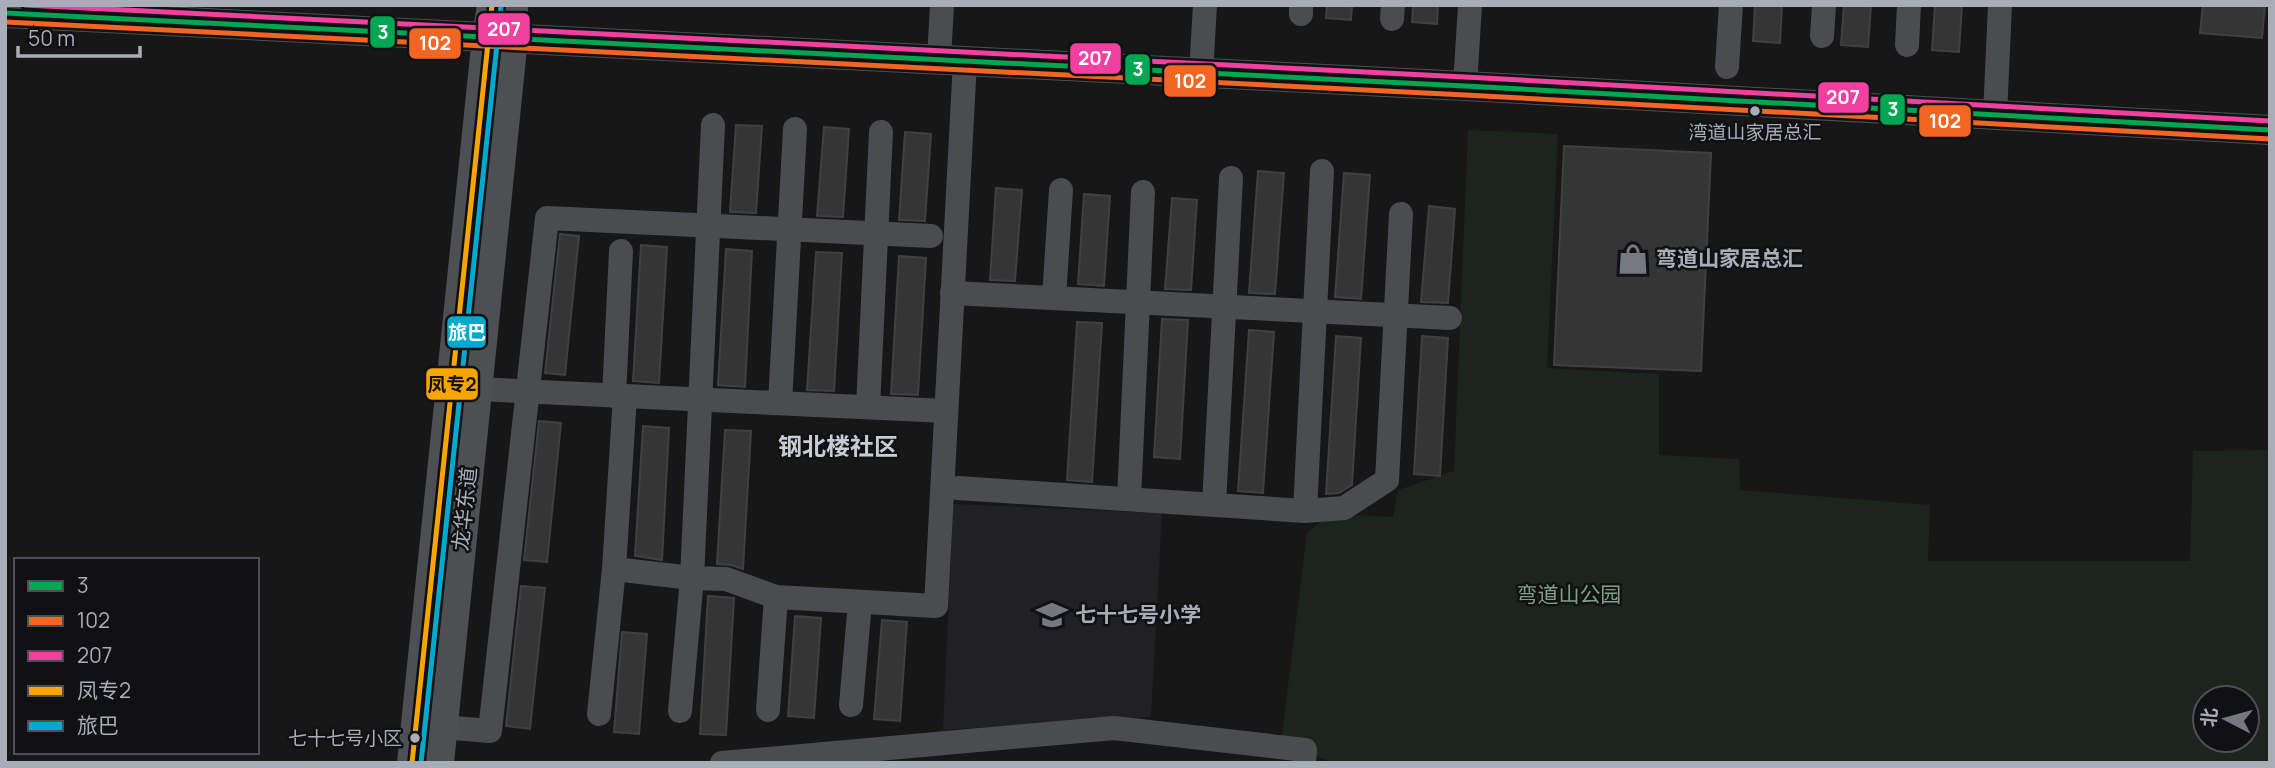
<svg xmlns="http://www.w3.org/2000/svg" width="2275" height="768" font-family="Manrope,'Noto Sans SC',sans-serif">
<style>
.built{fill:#212123}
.green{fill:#1d241e;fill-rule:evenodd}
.building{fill:#353536;stroke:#3f4043;stroke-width:2}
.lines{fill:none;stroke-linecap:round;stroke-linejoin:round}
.minor{stroke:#4b4c50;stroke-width:24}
.major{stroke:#4d4f52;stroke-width:30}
.bus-1-casing{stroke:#111113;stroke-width:10}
.bus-2-casing{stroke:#111113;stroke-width:10}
.bus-3-casing{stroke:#111113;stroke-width:10}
.bus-4-casing{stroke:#111113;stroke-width:10}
.bus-5-casing{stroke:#111113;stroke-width:10}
.bus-1{stroke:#00a651;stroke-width:5}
.bus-2{stroke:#f26522;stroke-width:5}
.bus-3{stroke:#f240a1;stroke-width:5}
.bus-4{stroke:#f7a600;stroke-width:5}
.bus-5{stroke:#00a9ce;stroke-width:5}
.bus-dot{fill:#a8adb8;stroke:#111113;stroke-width:2.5}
.labels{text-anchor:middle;stroke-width:5;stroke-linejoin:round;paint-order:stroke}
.bus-label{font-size:19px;fill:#a8adb8;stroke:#111113}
.poi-label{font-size:21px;font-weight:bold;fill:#a8adb8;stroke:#111113;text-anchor:start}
.street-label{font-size:21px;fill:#a8adb8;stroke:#111113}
.park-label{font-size:21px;fill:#7fa381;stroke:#111113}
.quarter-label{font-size:24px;font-weight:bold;fill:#c9ccd4;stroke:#111113}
.line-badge{stroke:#111113;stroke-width:2.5}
.badge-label{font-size:19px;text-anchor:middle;font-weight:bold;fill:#fff}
.pale-badge-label{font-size:19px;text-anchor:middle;font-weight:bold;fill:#111}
</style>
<rect width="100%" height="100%" fill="#171717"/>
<!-- built -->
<path class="built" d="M953 504 1162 513 1151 717 943 730Z"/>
<!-- green -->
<path class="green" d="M1468 130 1558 134 1547 368 1659 374V455L1739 459 1740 490 1930 505 1928 561H2190L2193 451 2270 450V763H1334L1281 742 1307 533 1329 514 1393 517 1398 490 1454 471ZM2205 698H2247V740H2205Z"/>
<!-- building -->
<g class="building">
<path d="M1327 5H1352L1351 20 1326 18Z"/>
<path d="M1413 5H1438L1437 24 1412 22Z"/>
<path d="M1755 5H1782L1780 43 1753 41Z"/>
<path d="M1844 5H1871L1868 47 1841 45Z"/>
<path d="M1935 5H1962L1959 52 1932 50Z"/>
<path d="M2203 5H2265L2262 38 2200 33Z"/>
<path d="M736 125 762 126 756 213 730 212Z"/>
<path d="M824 127 849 129 843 217 817 216Z"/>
<path d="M905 132 931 134 925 221 899 220Z"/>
<path d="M1564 146 1711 153 1701 371 1554 365Z"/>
<path d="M1258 171 1284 173 1275 294 1249 293Z"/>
<path d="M1344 173 1370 175 1361 299 1335 297Z"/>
<path d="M996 188 1022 190 1015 281 990 280Z"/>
<path d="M1084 194 1110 196 1104 286 1078 284Z"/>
<path d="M1172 198 1197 200 1191 290 1165 289Z"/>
<path d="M1429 206 1455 209 1448 303 1421 302Z"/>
<path d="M560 234 579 236 565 375 545 373Z"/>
<path d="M641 245 667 247 659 383 633 381Z"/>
<path d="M726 249 752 251 745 387 718 385Z"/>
<path d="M816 252 842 253 834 391 807 390Z"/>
<path d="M899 256 926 258 918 395 891 394Z"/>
<path d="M1162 319 1188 320 1180 459 1154 457Z"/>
<path d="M1077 322 1102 323 1092 482 1067 480Z"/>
<path d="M1249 330 1274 332 1263 493 1238 491Z"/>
<path d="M1336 336 1361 338 1352 485 1339 493 1326 494Z"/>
<path d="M1422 336 1448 338 1440 476 1414 474Z"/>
<path d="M539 421 561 423 547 562 524 560Z"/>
<path d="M643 426 669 428 662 560 635 556Z"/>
<path d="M725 430 751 431 743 569 731 565 717 564Z"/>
<path d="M521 586 545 588 530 729 506 726Z"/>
<path d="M708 596 734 598 726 735 700 734Z"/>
<path d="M795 616 821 618 814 718 788 716Z"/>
<path d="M882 620 907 622 900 721 874 719Z"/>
<path d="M622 632 647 634 639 734 614 732Z"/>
</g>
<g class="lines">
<!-- minor -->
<g class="minor">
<path d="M1301 14V5"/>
<path d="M1392 19 1393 5"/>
<path d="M1822 36 1824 5"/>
<path d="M1907 45 1909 5"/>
<path d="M939 59 942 5"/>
<path d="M1727 67 1731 5"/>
<path d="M1201 73 1205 5"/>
<path d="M1465 86 1470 5"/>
<path d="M1995 115 2000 5"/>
<path d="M952 293 1450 318"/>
<path d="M1054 298 1061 190"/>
<path d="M477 389 946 411"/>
<path d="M614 396 621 251"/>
<path d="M625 396 614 569 692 578 726 579 776 597 936 606 965 61"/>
<path d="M780 403 795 129"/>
<path d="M868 407 881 132"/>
<path d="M958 488 1305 511 1344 508 1387 480 1401 214"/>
<path d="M1129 499 1143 192"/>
<path d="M1214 505 1231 178"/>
<path d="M1305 511 1322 171"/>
<path d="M851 705 860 602"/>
<path d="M768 710 776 597"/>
<path d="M680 711 692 578 713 125"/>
<path d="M599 714 614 569"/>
<path d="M442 727 490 731 547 218 931 236"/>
<path d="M722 763 1114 728 1305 750 1304 763"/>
</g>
<!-- major -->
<g class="major">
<path d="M5 13 1465 86 2270 130"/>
<path d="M412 763 487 37 492 5"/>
<path d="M439 763 513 38V5"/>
</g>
<defs>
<path id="bus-1" d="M5 13 1465 86 2270 130"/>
<path id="bus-2" d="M5 22 1465 95 2270 139"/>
<path id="bus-3" d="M25 5 1465 77 2270 121"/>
<path id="bus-4" d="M412 763 492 5"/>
<path id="bus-5" d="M421 763 501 6"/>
</defs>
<!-- bus-1 casing -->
<use href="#bus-1" class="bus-1-casing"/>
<!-- bus-2 casing -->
<use href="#bus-2" class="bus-2-casing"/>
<!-- bus-3 casing -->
<use href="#bus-3" class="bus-3-casing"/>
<!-- bus-4 casing -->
<use href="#bus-4" class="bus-4-casing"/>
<!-- bus-5 casing -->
<use href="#bus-5" class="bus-5-casing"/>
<!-- bus-1 -->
<use href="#bus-1" class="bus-1"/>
<!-- bus-2 -->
<use href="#bus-2" class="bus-2"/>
<!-- bus-3 -->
<use href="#bus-3" class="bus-3"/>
<!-- bus-4 -->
<use href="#bus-4" class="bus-4"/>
<!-- bus-5 -->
<use href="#bus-5" class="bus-5"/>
</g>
<!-- icons -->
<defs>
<symbol id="shop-bare" viewBox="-9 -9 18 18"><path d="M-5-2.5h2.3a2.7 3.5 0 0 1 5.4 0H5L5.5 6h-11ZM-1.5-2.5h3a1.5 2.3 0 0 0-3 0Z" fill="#757880" stroke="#111113" stroke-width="2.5" paint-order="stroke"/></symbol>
<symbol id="school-bare" viewBox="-9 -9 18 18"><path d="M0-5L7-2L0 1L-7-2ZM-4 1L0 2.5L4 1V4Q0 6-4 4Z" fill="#757880" stroke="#111113" stroke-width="2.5" paint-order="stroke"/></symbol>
</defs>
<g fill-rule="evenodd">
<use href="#shop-bare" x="1611" y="237" width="44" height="44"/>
<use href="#school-bare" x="1030" y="593" width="44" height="44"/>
</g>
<!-- markers -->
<g class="bus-dot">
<circle cx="1755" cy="111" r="6"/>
<circle cx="415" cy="738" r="6"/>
</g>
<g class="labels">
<!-- bus labels -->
<g class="bus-label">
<text x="1755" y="139">湾道山家居总汇</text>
<text x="402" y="745" text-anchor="end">七十七号小区</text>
</g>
<!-- poi labels -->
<g class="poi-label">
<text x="1656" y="266">弯道山家居总汇</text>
<text x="1075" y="622">七十七号小学</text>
</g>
<!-- street labels -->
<g class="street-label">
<text transform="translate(465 509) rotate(-84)" y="7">龙华东道</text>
</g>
<!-- park labels -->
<g class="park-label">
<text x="1569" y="602">弯道山公园</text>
</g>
<!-- quarter labels -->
<g class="quarter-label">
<text x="838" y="455">钢北楼社区</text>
</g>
</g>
<g class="line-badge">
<rect x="477" y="12" width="54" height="34" rx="7" fill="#f240a1"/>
<rect x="369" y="15" width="27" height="34" rx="7" fill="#00a651"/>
<rect x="408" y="27" width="54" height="33" rx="7" fill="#f26522"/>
<rect x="1069" y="42" width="53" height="33" rx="7" fill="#f240a1"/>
<rect x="1124" y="53" width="27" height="33" rx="7" fill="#00a651"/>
<rect x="1163" y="64" width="54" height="34" rx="7" fill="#f26522"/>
<rect x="1817" y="81" width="53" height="33" rx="7" fill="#f240a1"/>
<rect x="1879" y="93" width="27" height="33" rx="7" fill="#00a651"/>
<rect x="1918" y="104" width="54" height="34" rx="7" fill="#f26522"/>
<rect x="446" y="315" width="41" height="34" rx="7" fill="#00a9ce"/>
<rect x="425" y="367" width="54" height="34" rx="7" fill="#f7a600"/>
</g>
<g class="badge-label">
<text x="504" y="36">207</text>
<text x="383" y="39">3</text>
<text x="435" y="50">102</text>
<text x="1095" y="65">207</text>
<text x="1138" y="76">3</text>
<text x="1190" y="88">102</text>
<text x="1843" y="104">207</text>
<text x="1893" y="116">3</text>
<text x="1945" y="128">102</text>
<text x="467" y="339">旅巴</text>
</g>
<g class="pale-badge-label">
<text x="452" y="391">凤专2</text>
</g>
<!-- border -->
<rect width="2275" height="768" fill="none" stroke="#a8adb8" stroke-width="14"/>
<!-- legend -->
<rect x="14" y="558" width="245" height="196" fill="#111113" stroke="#4d4f55" stroke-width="2"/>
<rect x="28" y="581" width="35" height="10" fill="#00a651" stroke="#4d4f55" stroke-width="2"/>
<text x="77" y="593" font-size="21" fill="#a8adb8">3</text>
<rect x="28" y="616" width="35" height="10" fill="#f26522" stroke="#4d4f55" stroke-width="2"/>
<text x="77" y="628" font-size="21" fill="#a8adb8">102</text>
<rect x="28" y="651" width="35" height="10" fill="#f240a1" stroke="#4d4f55" stroke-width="2"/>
<text x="77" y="663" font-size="21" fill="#a8adb8">207</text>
<rect x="28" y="686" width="35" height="10" fill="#f7a600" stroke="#4d4f55" stroke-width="2"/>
<text x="77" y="698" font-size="21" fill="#a8adb8">凤专2</text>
<rect x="28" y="721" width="35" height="10" fill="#00a9ce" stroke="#4d4f55" stroke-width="2"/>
<text x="77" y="733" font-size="21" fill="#a8adb8">旅巴</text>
<!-- north arrow -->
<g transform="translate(2226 719) rotate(276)"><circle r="33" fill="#111113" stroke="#4d4f55" stroke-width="2"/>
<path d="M0-5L12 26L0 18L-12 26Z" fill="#757880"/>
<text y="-10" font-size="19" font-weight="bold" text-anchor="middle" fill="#a8adb8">北</text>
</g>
<!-- scale -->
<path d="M18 46v10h122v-10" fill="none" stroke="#a8adb8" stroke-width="3.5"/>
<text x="28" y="46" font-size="21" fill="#a8adb8" stroke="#111113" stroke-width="5" paint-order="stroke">50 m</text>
</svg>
